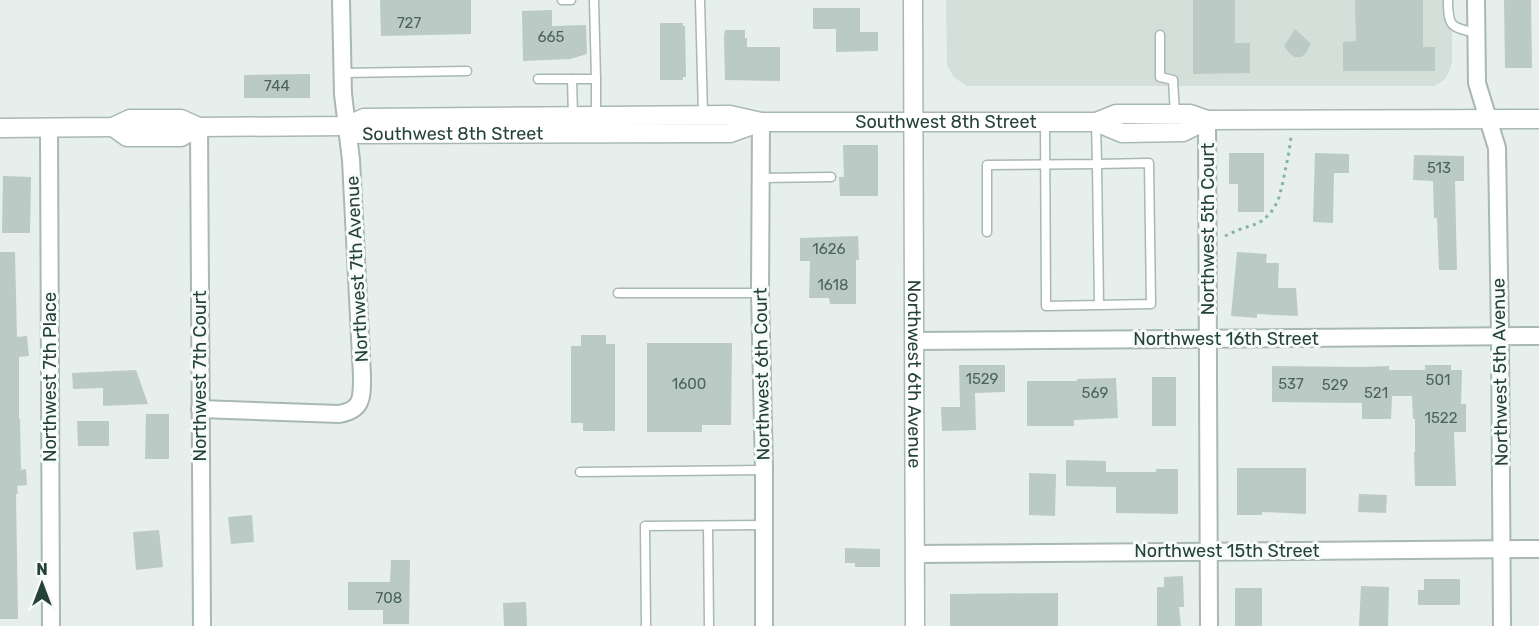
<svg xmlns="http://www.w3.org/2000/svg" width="1539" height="626" font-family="Rubik,sans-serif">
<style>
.built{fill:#d4dfda}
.building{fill:#bbcac4}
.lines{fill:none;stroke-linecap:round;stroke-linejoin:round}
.service-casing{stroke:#a8b8b2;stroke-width:11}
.minor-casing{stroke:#a8b8b2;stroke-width:20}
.tertiary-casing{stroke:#a8b8b2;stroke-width:21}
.path{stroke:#86b3a5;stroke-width:3;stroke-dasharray:3 4.5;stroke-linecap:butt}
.service{stroke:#fff;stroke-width:8}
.minor{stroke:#fff;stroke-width:16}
.tertiary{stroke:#fff;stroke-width:18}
.labels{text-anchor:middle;stroke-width:6;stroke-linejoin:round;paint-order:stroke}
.number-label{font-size:15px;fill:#4a645c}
.street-label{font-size:18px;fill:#24423a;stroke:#f7fbf9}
</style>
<rect width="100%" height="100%" fill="#e6efeb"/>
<!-- built -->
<path class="built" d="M946 0H1452V63L1448 74 1444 80 1434 86H966L954 77 947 66Z"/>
<!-- building -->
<g class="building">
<path d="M380 0H471V34L381 36Z"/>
<path d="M1193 0H1235V43H1250V73L1193 74Z"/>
<path d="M1355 0H1423V47H1435V71H1343V42L1356 41Z"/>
<path d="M1504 0H1531L1532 68H1505Z"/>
<path d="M813 8H860V32H878V51L836 52V29H813Z"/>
<path d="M552 10V26L586 25 587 54 570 59 523 61 522 11Z"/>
<path d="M660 23H683V26H685L686 77H683V80H660Z"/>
<path d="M1295 29 1311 44 1305 54 1301 57H1295L1290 54 1284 46Z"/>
<path d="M725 30H745V38H747V47H780V81L725 80 724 37Z"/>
<path d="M310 74V98H244V75Z"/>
<path d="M843 145H878V196H840L839 177H844Z"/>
<path d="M1229 153H1264V212H1238V184H1229Z"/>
<path d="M1315 153 1349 154V173H1334L1333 223 1313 222Z"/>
<path d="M1414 155 1464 156V181H1455L1457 270H1439L1437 218H1434L1433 181 1413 180Z"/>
<path d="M3 176 31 177 30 233H2Z"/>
<path d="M858 236 859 260H856V304H830L829 298H809L810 261H800V238Z"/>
<path d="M0 252H15L17 337 27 336 29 356 19 357V419H20L21 470 26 469 27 485 17 486 18 494H16L18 619H0Z"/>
<path d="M1237 252 1267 254 1266 263H1279L1278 288H1296L1298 316 1257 314V318L1231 316Z"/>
<path d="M581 335H606V344H615V431H583V423H571V346H581Z"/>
<path d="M647 343H732L731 425H702V432H647Z"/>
<path d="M959 365H1005V392L975 393 976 430 942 431 941 407H960Z"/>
<path d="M1425 365H1451V370H1462L1461 404H1466V432H1454L1456 486H1415L1414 452H1415V419H1413L1412 396H1392L1391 419H1362V403L1272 402V366L1362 367 1389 366V370H1425Z"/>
<path d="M136 370 148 404 103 406V388L73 389 72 373Z"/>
<rect x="1152" y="377" width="24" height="49"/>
<path d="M1116 378 1118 418 1074 420V426H1027V381H1077V379Z"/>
<path d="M146 414H169V459H145Z"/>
<path d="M77 421H109V446H78Z"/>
<path d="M1066 460 1106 461V472H1156V469H1178V514L1116 513V487L1066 486Z"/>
<path d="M1237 468H1306V514L1262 512V515H1237Z"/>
<path d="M1029 473 1056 474 1055 516 1029 515Z"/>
<path d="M1359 494 1387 495 1386 513 1358 512Z"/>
<path d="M252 515 254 542 231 544 228 517Z"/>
<path d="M159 530 163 567 136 570 133 532Z"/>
<path d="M845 548 880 549V567H855V563H845Z"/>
<path d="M391 560H410L409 624H383V610H348V582H390Z"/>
<path d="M1183 576 1184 607H1179L1181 626H1157V587H1164V577Z"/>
<path d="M1424 579H1460V605H1418V590H1424Z"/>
<path d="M1361 586 1389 587 1388 626H1359Z"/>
<rect x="1235" y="588" width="27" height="38"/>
<path d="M1058 593V626H950V594Z"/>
<path d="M526 602 527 626H504L503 603Z"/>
</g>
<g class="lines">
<defs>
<g id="service">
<path d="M562 0H571"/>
<path d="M700 0 703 115"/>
<path d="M1448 0C1448 27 1451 27 1476 33"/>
<path d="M1160 35V77L1173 80 1175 114"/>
<path d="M342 73 467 71"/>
<path d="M538 79H596L594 0"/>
<path d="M572 79 573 115"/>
<path d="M596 79V115"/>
<path d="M1045 122 1046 306 1099 305 1097 164 1149 163 1151 304 1099 305"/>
<path d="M760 178 831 177"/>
<path d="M987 232V165L1097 164 1096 122"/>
<path d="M618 293H760"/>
<path d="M580 472 764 470"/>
<path d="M708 526 709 626"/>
<path d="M646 626 645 526 764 525"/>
</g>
<g id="minor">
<path d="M1476 0 1477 83 1497 148 1500 336 1502 626"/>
<path d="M1207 120 1209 626"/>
<path d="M761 122 760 293 764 470V626"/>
<path d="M199 127 202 626"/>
<path d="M49 128 51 626"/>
<path d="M914 341 1539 336"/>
<path d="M200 409 339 414C363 410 362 397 362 376L351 160 343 94 341 0"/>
<path d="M915 554 1539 549"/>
</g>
<g id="tertiary">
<path id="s1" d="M913 0 915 626"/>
<path d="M1096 122 1122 133 1183 132 1207 120"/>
<path id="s2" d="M347 126 360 134 730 133 761 122"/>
<path d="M113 127 127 137H181L199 127"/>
<path id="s3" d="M0 128 113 127 130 119H181L199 127 347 126 364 118 730 115 761 122H1096L1116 114H1190L1207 120 1539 119"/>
</g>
</defs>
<!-- service casing -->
<use href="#service" class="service-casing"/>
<!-- minor casing -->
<use href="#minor" class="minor-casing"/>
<!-- tertiary casing -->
<use href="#tertiary" class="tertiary-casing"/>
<!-- path -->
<path class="path" d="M1225 236 1238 230 1259 223 1270 214 1278 201 1282 186 1289 152 1291 137"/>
<!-- service -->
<use href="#service" class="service"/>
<!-- minor -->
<use href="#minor" class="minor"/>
<!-- tertiary -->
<use href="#tertiary" class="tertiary"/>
</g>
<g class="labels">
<!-- number labels -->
<g class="number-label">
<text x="409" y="28">727</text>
<text x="551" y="42">665</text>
<text x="277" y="91">744</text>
<text x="1439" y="173">513</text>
<text x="829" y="254">1626</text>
<text x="833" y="290">1618</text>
<text x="982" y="384">1529</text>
<text x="1438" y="385">501</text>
<text x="689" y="389">1600</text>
<text x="1291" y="389">537</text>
<text x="1335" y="390">529</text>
<text x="1095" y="398">569</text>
<text x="1376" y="398">521</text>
<text x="1441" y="423">1522</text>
<text x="389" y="603">708</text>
</g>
<!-- street labels -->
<g class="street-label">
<text dy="6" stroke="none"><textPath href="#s3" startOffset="952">Southwest 8th Street</textPath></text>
<text dy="6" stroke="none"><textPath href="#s2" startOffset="108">Southwest 8th Street</textPath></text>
<text transform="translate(1208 229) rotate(-90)" y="6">Northwest 5th Court</text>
<text transform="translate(357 269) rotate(-93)" y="6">Northwest 7th Avenue</text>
<text x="1226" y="345">Northwest 16th Street</text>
<text transform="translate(1500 372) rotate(-91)" y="6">Northwest 5th Avenue</text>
<text transform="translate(762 374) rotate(-91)" y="6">Northwest 6th Court</text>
<text dy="6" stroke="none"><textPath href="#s1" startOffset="374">Northwest 6th Avenue</textPath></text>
<text transform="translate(200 376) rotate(-90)" y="6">Northwest 7th Court</text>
<text transform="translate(50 377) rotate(-90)" y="6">Northwest 7th Place</text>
<text x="1227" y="557">Northwest 15th Street</text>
</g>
</g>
<!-- north arrow -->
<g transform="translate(42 584)" stroke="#f7fbf9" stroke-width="4.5" paint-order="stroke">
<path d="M0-4.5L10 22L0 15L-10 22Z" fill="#24423a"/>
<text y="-9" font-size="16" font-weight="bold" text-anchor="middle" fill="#24423a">N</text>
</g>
</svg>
